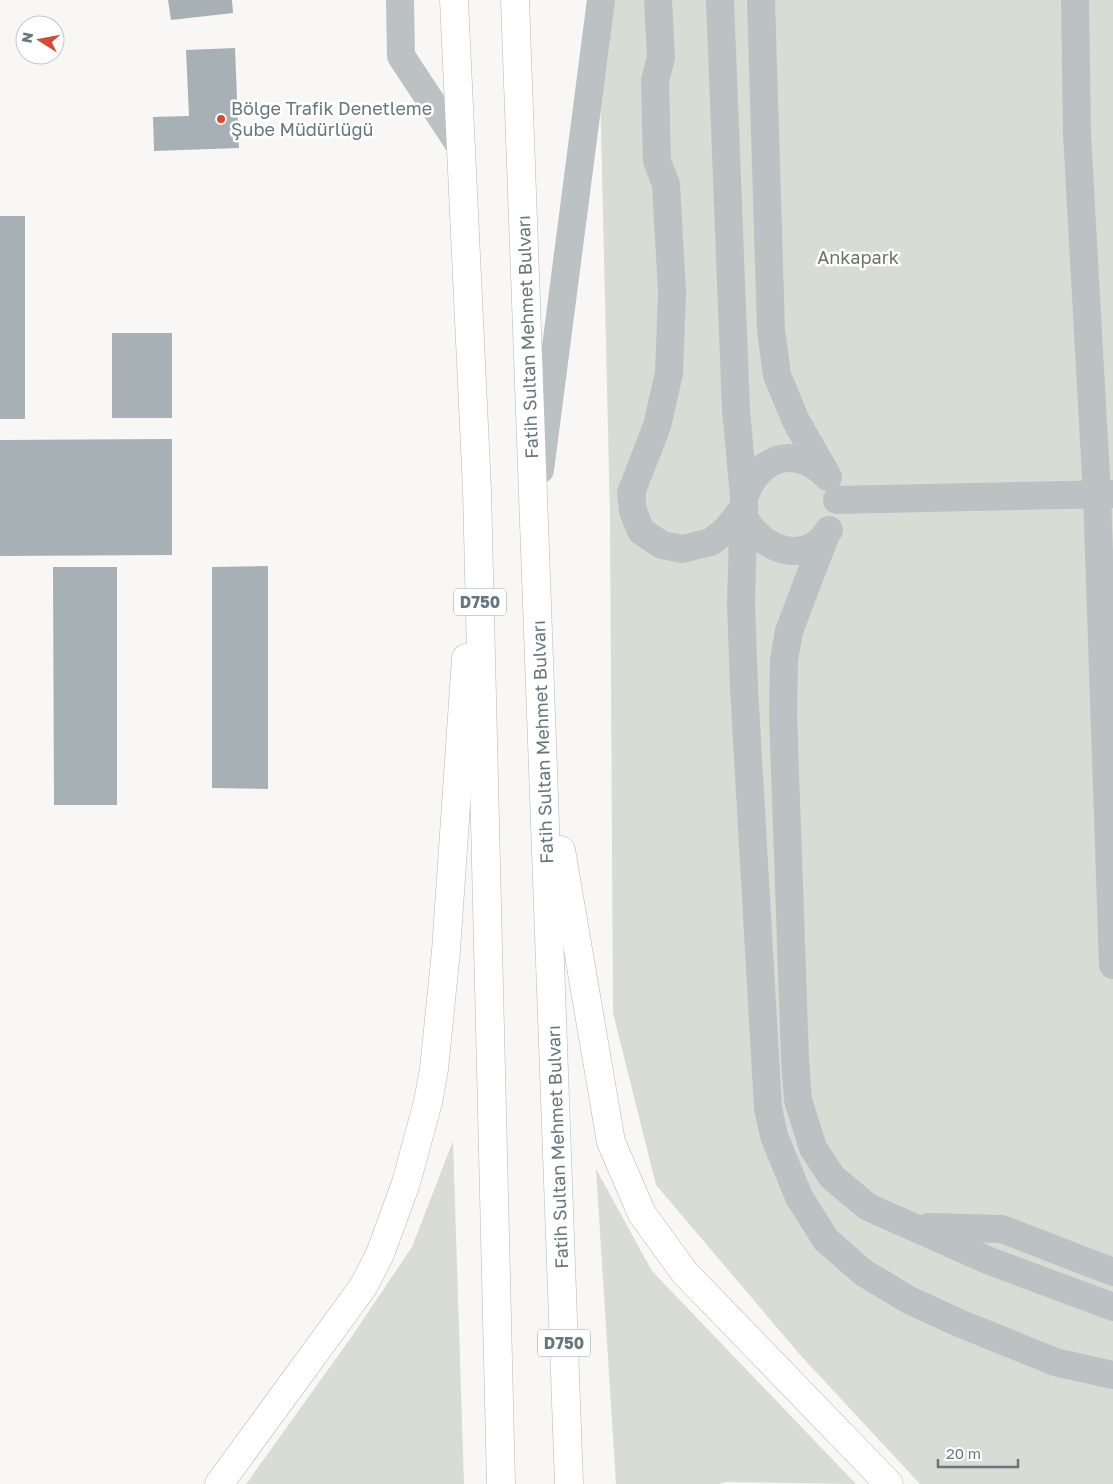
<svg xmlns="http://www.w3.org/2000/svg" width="1113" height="1484" font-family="'Golos Text',sans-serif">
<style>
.green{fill:#d8dcd4}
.building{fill:#a7b0b4}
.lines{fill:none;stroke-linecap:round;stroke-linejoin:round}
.highway-casing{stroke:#b2b7b9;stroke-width:29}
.minor{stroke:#bcc2c4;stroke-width:28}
.highway{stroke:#fff;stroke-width:28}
.poi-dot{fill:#d84935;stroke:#fff;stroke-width:2}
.labels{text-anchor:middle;stroke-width:5;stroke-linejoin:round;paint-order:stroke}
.shield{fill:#fff;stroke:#939fa5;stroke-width:1}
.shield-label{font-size:16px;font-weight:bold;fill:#65767e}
.poi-label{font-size:18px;fill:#65767e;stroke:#fff;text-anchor:start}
.park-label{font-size:18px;fill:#697763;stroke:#fff}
.street-label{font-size:18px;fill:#65767e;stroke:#fff}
</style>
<rect width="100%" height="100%" fill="#f8f7f5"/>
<!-- green -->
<g class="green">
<path d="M598 0H1113V1484H920L802 1357 656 1185 613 1013 610 517Z"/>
<path d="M453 1141 464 1484H246L350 1339 412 1247Z"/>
<path d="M596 1169 652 1271 856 1484 725 1482 719 1484H616Z"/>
</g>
<!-- building -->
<g class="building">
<path d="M168 0H232L233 13 171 20Z"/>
<path d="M235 48 239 148 154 151 153 117 189 116 186 50Z"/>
<rect x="0" y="216" width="25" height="203"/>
<rect x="112" y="333" width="60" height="85"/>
<path d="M172 439V555L0 556V440Z"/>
<path d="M268 566V789L212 788V567Z"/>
<path d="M53 567H117V805H54Z"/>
</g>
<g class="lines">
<defs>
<g id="highway">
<path d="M454 0 477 490 501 1484"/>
<path d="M515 0 569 1484"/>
<path d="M561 850 611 1142 642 1214 685 1273 889 1484"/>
<path d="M219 1484 363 1287 380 1254 406 1183 428 1102 434 1069 446 951 466 658"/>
</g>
</defs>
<!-- highway casing -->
<use href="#highway" class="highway-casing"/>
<!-- minor -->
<g class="minor">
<path d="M400 0 401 56 461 147"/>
<path d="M658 0 661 57 655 81 657 161 666 184 672 293 669 373 657 426 631 493 633 511 641 531 662 545 682 549 711 542 726 530 744 507"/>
<path d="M720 0 736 410 744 497 741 603 744 688 768 1108 774 1136 799 1197 826 1240 864 1273 909 1300 959 1323 1055 1362 1113 1375"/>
<path d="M761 0 771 330 777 375 796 421 828 477"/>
<path d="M1075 0 1077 134 1097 495 1113 965"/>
<path d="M540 470 601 0"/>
<path d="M744 497C759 457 794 444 827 476"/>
<path d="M837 500 1113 494"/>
<path d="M744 517C761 550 806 567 829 530"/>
<path d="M826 534 789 631 784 660 783 714 795 1058 798 1100 813 1148 832 1177 868 1207 992 1262 1113 1307"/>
<path d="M928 1227 1002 1229 1113 1272"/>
</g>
<!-- highway -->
<use href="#highway" class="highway"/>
</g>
<!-- markers -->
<circle class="poi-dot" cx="221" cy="119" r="5"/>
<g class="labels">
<!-- shield labels -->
<g class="shield">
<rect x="454" y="588.5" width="52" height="27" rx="4"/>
<rect x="538" y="1329.5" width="52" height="27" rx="4"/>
</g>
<g class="shield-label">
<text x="480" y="608">D750</text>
<text x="564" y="1349">D750</text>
</g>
<!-- poi labels -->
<g class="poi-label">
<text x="231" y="115">Bölge Trafik Denetleme<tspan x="231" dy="21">Şube Müdürlüğü</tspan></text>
</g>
<!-- park labels -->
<g class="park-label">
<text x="858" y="264">Ankapark</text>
</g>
<!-- street labels -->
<g class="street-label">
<text transform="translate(528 337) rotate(-92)" y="6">Fatih Sultan Mehmet Bulvarı</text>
<text transform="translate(543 742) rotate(-92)" y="6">Fatih Sultan Mehmet Bulvarı</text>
<text transform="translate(558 1147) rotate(-92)" y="6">Fatih Sultan Mehmet Bulvarı</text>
</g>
</g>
<!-- north arrow -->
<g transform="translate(40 40) rotate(281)"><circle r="24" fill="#ffffff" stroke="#c1c8cb"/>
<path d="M0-4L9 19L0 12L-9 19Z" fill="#d84935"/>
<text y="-8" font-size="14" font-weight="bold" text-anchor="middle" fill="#65767e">N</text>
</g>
<!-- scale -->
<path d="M938 1459v8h80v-8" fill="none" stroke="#65767e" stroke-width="2.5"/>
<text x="946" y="1459" font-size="15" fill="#65767e" stroke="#ffffff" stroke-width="4" paint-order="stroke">20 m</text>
</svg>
